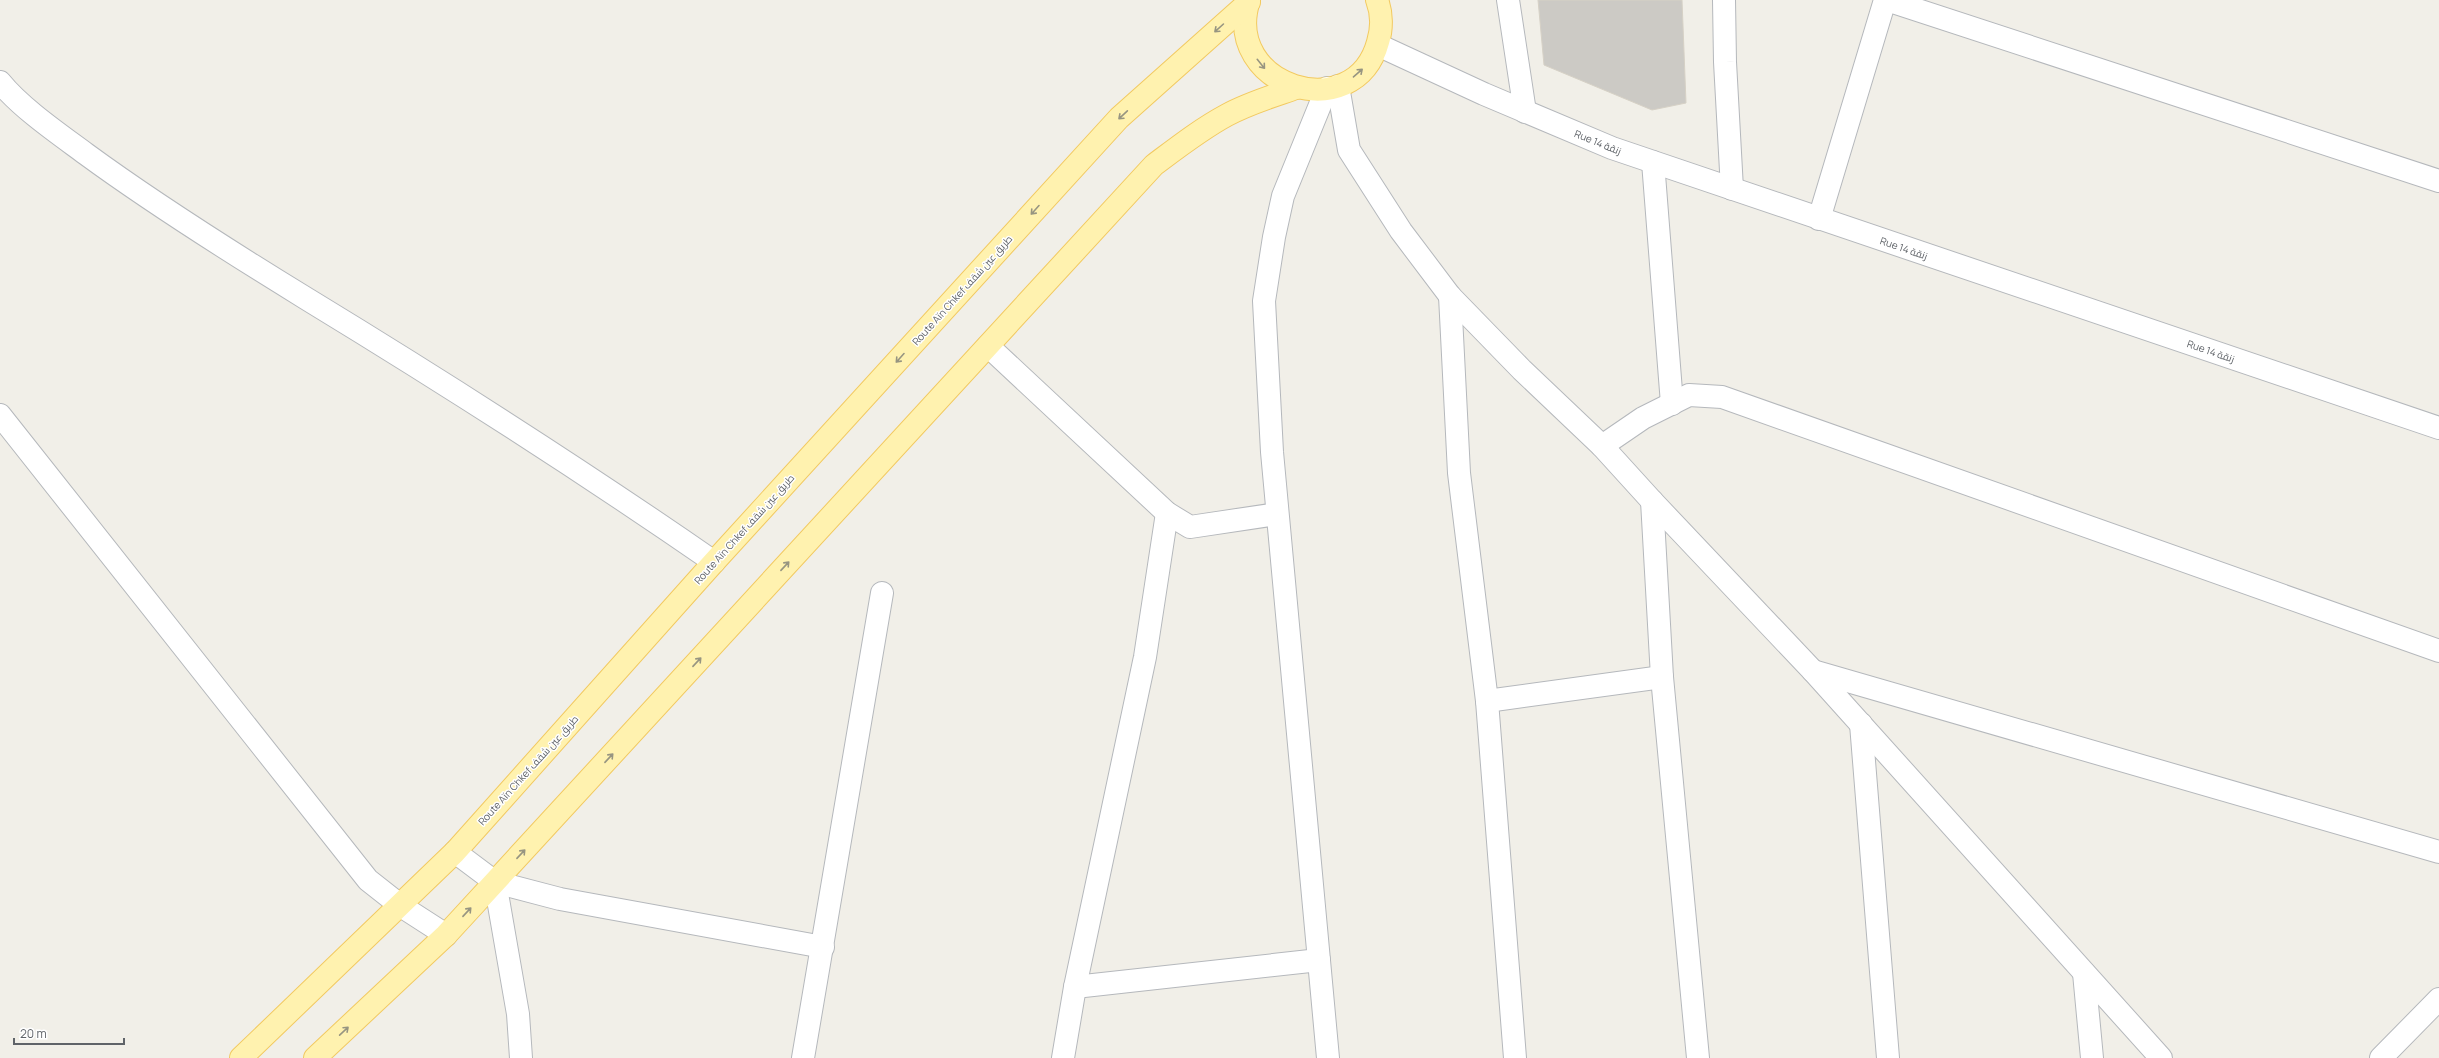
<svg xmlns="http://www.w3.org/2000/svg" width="2439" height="1058" font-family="Manrope,Cairo,sans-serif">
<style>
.building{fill:#cccac5;stroke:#d6d1c6}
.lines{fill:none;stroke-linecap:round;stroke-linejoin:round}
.minor-casing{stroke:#b5b8bc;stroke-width:24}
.major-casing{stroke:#f2c960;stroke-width:24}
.minor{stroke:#fff;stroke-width:22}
.major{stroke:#fff2af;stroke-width:22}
.oneway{stroke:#979581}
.labels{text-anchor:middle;stroke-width:3;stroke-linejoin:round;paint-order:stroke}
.street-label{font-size:10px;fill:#5f6368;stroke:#fff}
</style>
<rect width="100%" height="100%" fill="#f1efe8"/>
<!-- building -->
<path class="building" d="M1538 0H1682L1686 103 1652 110 1544 65Z"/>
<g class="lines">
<defs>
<g id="minor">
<path d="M1508 0 1525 112"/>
<path d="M1724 0 1725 62 1732 189"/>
<path d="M1887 0 2439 181"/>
<path d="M1378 45 1484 94 1612 148 2439 428"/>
<path d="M0 82C21 108 59 134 86 154 157 206 232 253 307 299 445 383 581 470 714 562"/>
<path d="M1338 86 1349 150 1401 231 1450 296 1522 370 1602 446 1652 501 1813 671 2161 1058"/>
<path d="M1327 88 1283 196 1274 237 1264 301 1272 452 1328 1058"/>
<path d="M1653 162 1672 404"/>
<path d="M1819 219 1885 0"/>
<path d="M1450 296 1459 473 1487 701 1515 1058"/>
<path d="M988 346 1167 513 1190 527 1277 514"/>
<path d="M0 415 368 880 401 906 446 935"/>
<path d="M1602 446 1643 418 1689 395 1722 397 2439 651"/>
<path d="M1652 501 1662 677 1698 1058"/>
<path d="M1813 671 2439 852"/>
<path d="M1487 701 1662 677"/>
<path d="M1861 724 1888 1058"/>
<path d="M455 852 495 882 518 1014 521 1058"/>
<path d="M495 882 560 899 823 947"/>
<path d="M2084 973 2092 1058"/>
<path d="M1075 987 1319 960"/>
<path d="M803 1058 882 593"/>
<path d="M1063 1058 1075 987 1145 657 1167 513"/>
<path d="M2381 1058 2439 999"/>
</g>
<g id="major">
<path d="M1249 0C1221 87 1355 128 1378 42 1382 29 1382 13 1377 0"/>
<path d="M241 1058 455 852 714 562 1119 118 1249 2"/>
<path d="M315 1058 446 935 1154 165C1178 147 1201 129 1227 115 1249 103 1273 96 1296 88"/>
</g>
</defs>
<!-- minor casing -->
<use href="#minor" class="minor-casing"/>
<!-- major casing -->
<use href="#major" class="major-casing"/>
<!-- minor -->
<use href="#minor" class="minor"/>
<!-- major -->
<use href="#major" class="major"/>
</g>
<!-- one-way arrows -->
<defs><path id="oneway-shaft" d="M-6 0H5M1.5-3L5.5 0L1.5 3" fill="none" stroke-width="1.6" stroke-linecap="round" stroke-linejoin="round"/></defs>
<g class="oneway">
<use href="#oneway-shaft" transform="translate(1219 28) rotate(138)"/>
<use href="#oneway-shaft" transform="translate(1261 64) rotate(51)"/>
<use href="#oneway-shaft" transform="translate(1358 73) rotate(-41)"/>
<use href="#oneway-shaft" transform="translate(1123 115) rotate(137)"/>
<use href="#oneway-shaft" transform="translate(1035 210) rotate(132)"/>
<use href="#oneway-shaft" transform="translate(900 358) rotate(132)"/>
<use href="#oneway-shaft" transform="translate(785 566) rotate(-47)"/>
<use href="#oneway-shaft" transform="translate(697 662) rotate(-47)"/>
<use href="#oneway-shaft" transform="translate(609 758) rotate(-47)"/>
<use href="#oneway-shaft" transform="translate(521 854) rotate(-47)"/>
<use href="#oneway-shaft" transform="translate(467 912) rotate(-47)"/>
<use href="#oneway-shaft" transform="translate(344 1031) rotate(-43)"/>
</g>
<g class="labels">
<!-- street labels -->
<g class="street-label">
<text transform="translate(1598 142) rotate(22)" y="4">Rue 14 زنقة</text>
<text transform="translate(1904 248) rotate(19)" y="4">Rue 14 زنقة</text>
<text transform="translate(962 290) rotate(-48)" y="4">Route Aïn Chkef طريق عين شقف</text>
<text transform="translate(2211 351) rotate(19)" y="4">Rue 14 زنقة</text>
<text transform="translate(744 529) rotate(-48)" y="4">Route Aïn Chkef طريق عين شقف</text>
<text transform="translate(528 770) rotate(-48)" y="4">Route Aïn Chkef طريق عين شقف</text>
</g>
</g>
<!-- scale -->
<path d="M14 1038v6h110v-6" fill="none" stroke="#5f6368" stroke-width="2"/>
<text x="20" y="1038" font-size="12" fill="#5f6368" stroke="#ffffff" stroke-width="3" paint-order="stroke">20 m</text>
</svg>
